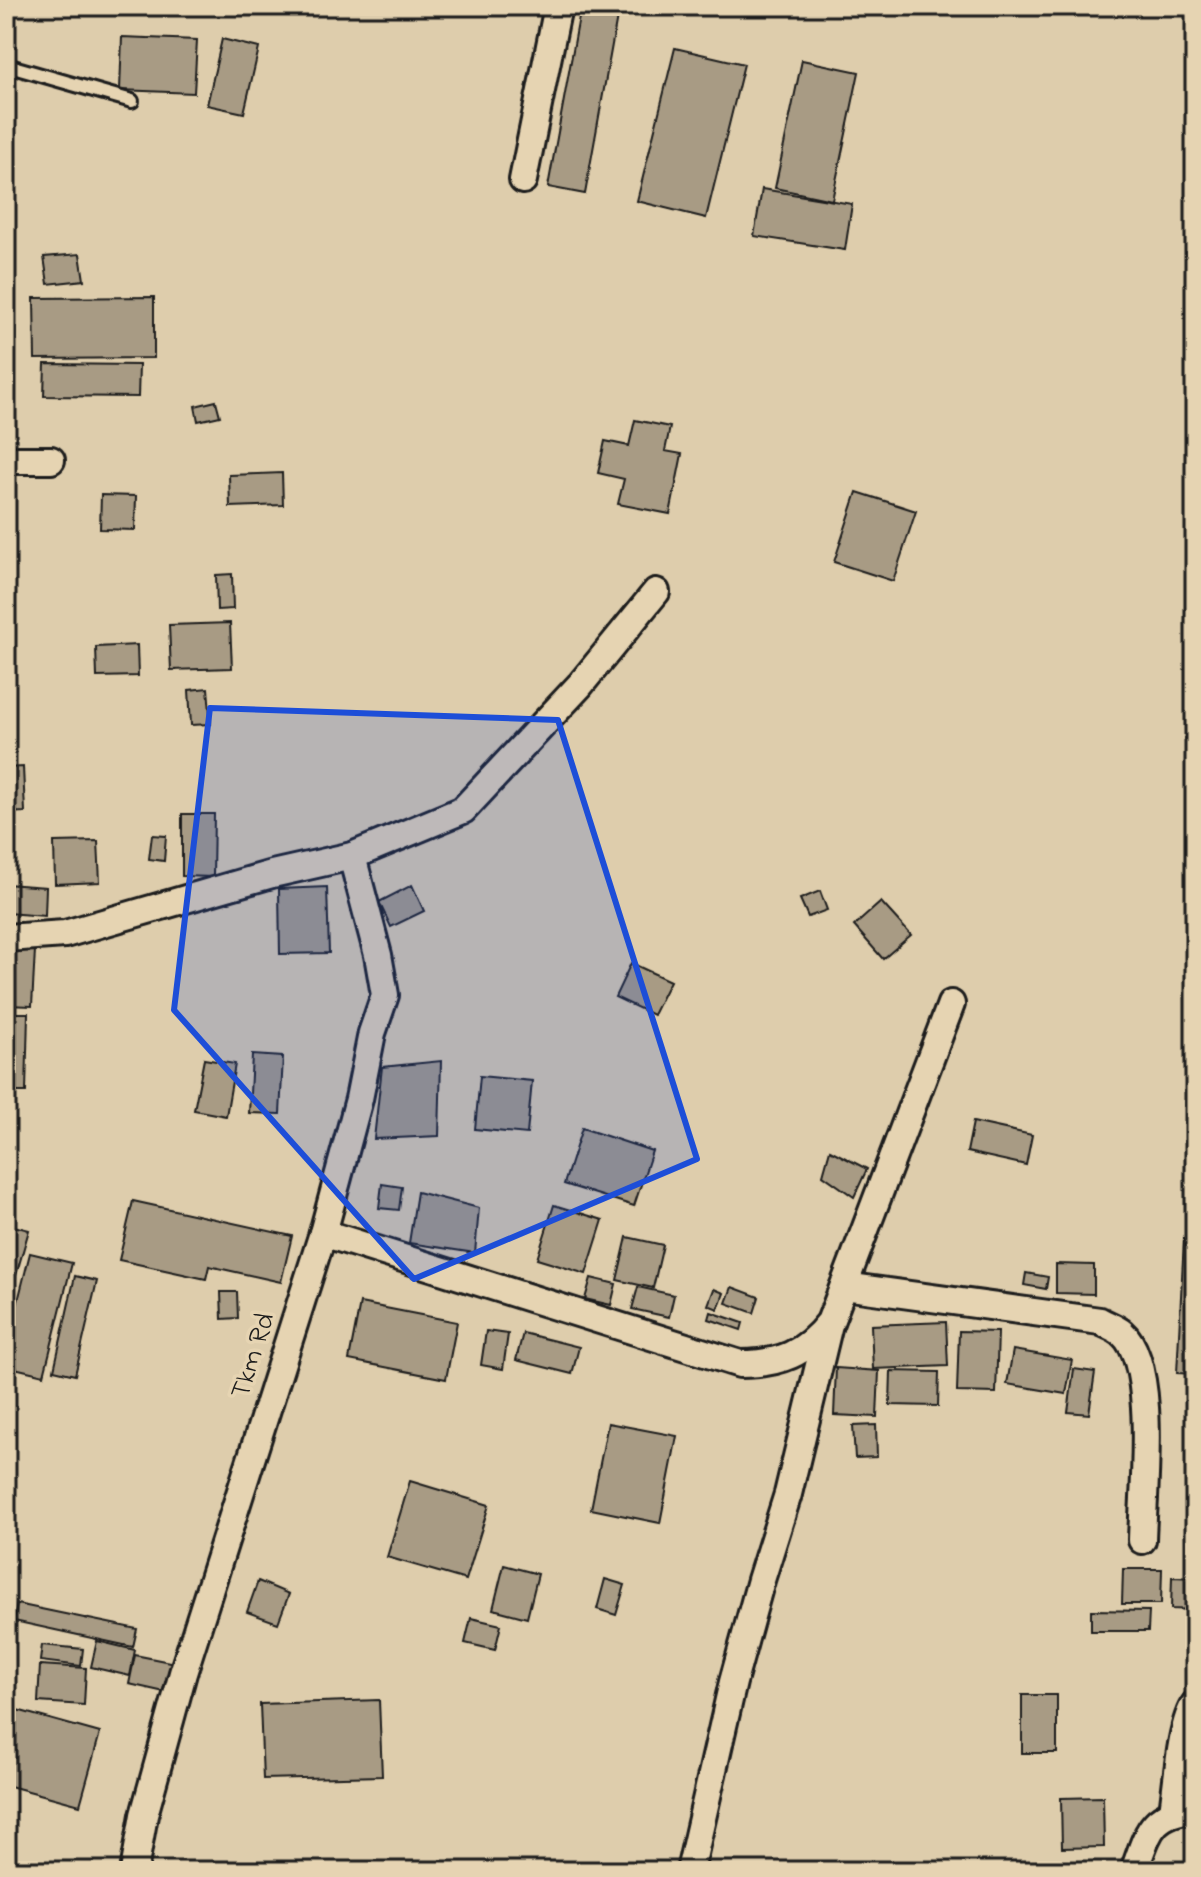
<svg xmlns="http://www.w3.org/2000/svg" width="1201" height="1877" font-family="'Indie Flower',sans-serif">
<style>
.building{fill:#a89b84;stroke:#1c1c1c;stroke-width:2}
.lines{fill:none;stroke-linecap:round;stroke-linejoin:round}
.lane-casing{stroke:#1c1c1c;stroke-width:18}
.street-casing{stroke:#1c1c1c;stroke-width:32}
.lane{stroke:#e6d4b2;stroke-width:12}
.street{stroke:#e6d4b2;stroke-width:26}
.marked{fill:#1d4ed8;fill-opacity:0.2;stroke:#1d4ed8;stroke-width:6;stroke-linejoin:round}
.labels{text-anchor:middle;stroke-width:7;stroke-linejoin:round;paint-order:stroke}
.street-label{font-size:28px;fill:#1c1c1c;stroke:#e6d4b2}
</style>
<rect width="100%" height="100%" fill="#decdac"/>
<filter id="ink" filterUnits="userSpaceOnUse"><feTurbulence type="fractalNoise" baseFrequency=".0125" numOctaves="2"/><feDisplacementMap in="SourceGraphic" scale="16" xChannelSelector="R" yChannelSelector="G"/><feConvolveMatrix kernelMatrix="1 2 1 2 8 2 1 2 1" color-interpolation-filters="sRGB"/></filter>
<g filter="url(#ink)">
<!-- building -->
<g class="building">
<path d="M581 6H619L585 194 548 187Z"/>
<path d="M122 37 197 40 194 93 120 90Z"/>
<path d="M222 39 259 48 244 113 207 105Z"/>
<path d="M675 48 744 64 706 218 637 201Z"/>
<path d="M802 60 859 72 832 200 775 188Z"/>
<path d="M762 189 852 204 845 250 754 236Z"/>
<path d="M80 254 84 280 48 284 44 257Z"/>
<path d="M154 297V358L35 359 34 298Z"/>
<path d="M45 364 139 365 138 397 44 396Z"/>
<path d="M216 401 220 416 198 421 195 406Z"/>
<path d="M635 420 670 427 665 451 682 454 670 514 618 504 624 479 598 473 605 441 629 446Z"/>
<path d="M282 473 283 505 230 507 229 475Z"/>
<path d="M857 492 916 511 893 581 834 562Z"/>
<path d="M101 495 136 496 135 530 100 529Z"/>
<path d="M232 574 233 609 217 610 216 575Z"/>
<path d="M230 623 232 668 171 670 169 625Z"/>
<path d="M137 645 138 676 97 677 96 647Z"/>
<path d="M208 688 211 724 191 725 189 690Z"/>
<path d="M23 767 25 812 6 813V768Z"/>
<path d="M182 814H214L213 877 182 876Z"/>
<path d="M152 835 166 836 164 861 149 859Z"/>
<path d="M98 841 100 882 55 884 54 842Z"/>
<path d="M6 884 46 887 45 916 6 913Z"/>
<path d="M412 885 424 911 391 927 379 902Z"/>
<path d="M327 887 329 953 280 954 279 889Z"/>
<path d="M820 891 827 910 808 917 800 899Z"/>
<path d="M881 902 911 935 883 959 854 926Z"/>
<path d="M6 948 35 950 32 1006 6 1005Z"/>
<path d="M631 963 670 981 653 1015 615 997Z"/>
<path d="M6 1013H28L26 1092H6Z"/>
<path d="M252 1055 283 1057 280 1114 249 1113Z"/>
<path d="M204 1059 235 1064 226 1116 194 1110Z"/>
<path d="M441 1061 439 1136 374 1139 382 1067Z"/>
<path d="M480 1076 532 1081 527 1134 475 1129Z"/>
<path d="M973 1122 1032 1135 1026 1165 967 1152Z"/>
<path d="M582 1128 652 1151 634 1206 564 1184Z"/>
<path d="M830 1150 867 1169 854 1197 823 1175Z"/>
<path d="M382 1184 402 1187 399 1210 379 1208Z"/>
<path d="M417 1192 479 1208 475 1253 409 1243Z"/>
<path d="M133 1201 292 1236 281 1282 209 1266 206 1279 119 1260Z"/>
<path d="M554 1205 603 1220 586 1274 537 1259Z"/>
<path d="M6 1224 29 1230 11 1293 6 1291Z"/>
<path d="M627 1237 663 1245 653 1288 617 1280Z"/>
<path d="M1184 1239H1195V1374L1177 1373Z"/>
<path d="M30 1253 72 1263 44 1375 6 1366V1349Z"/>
<path d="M1056 1264 1094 1265V1294L1056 1293Z"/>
<path d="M1026 1273 1048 1277 1046 1289 1024 1285Z"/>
<path d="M75 1276 97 1281 75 1375 54 1370Z"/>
<path d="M591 1278 616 1284 611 1305 585 1299Z"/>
<path d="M638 1287 674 1295 669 1317 632 1309Z"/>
<path d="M732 1287 759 1297 754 1313 726 1303Z"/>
<path d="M714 1289 724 1293 718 1309 708 1305Z"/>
<path d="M221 1292H237L238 1318 222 1319Z"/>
<path d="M360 1303 457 1322 446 1379 349 1360Z"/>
<path d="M711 1312 743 1323 741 1330 709 1319Z"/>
<path d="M946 1322 948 1366 873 1369 871 1325Z"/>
<path d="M486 1331 508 1334 503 1369 481 1365Z"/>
<path d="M959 1331 998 1332 996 1393 957 1392Z"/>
<path d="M523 1333 579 1347 572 1374 516 1360Z"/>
<path d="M1013 1350 1072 1360 1066 1394 1007 1384Z"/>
<path d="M836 1368 879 1371 877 1417 834 1415Z"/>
<path d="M1074 1369 1095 1372 1089 1414 1068 1412Z"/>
<path d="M891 1371 939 1372 938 1406 890 1405Z"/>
<path d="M608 1423 677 1436 660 1523 591 1509Z"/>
<path d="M876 1425 877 1457 855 1458 853 1426Z"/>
<path d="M410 1481 489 1505 466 1580 387 1557Z"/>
<path d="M504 1565 538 1574 527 1618 493 1609Z"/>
<path d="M1123 1569H1162L1161 1604H1122Z"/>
<path d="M1172 1577 1195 1578V1610L1171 1609Z"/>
<path d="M605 1579 625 1585 616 1615 597 1609Z"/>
<path d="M258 1581 289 1594 278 1623 247 1612Z"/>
<path d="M17 1604 137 1629 133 1647 14 1621Z"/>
<path d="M1091 1610 1149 1611 1148 1631H1091Z"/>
<path d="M471 1618 501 1625 495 1650 465 1643Z"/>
<path d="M97 1641 135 1650 130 1676 91 1667Z"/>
<path d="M42 1645 83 1649 81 1666 40 1661Z"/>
<path d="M6 1646H8L10 1679H6Z"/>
<path d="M135 1655 175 1663 169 1693 129 1684Z"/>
<path d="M40 1665 86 1668 84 1705 38 1702Z"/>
<rect x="1022" y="1695" width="35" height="58"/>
<path d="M379 1700 382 1776 263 1779 260 1704Z"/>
<path d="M17 1710 100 1733 80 1805 6 1785V1751Z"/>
<path d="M1103 1797 1104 1847 1062 1848 1061 1798Z"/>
<path d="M996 1866 1038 1868 1037 1871H996Z"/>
</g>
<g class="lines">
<defs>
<path id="lane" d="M6 65 132 101"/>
<g id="street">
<path d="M523 180 558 6"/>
<path d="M6 460H51"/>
<path d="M6 938 65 934 272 874 352 856 463 810 580 685 656 592"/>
<path d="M323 1233 740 1364C780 1364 805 1354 830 1322L951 1004"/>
<path d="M844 1286 1100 1321C1107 1325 1116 1328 1122 1333 1158 1364 1143 1493 1142 1540"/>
<path d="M1173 1811C1177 1786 1181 1722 1195 1704"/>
<path d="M134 1871 144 1815 183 1673 323 1233 359 1099 372 1033 385 995 378 955 352 856"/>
<path d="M690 1871 733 1682 761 1580 788 1494 829 1324"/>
<path d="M1134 1871C1148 1833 1150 1812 1195 1809"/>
</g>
</defs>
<!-- lane casing -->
<use href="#lane" class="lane-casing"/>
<!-- street casing -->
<use href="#street" class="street-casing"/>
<!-- lane -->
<use href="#lane" class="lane"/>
<!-- street -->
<use href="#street" class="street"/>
</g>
</g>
<!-- marked area -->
<path class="marked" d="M210 708 558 720 697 1159 414 1279 174 1010Z"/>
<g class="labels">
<!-- street labels -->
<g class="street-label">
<text transform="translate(251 1355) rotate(-72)" y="10">Tkm Rd</text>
</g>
</g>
<!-- margin -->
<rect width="1201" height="1877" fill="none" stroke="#e6d4b2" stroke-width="32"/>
<rect x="16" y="16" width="1169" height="1845" fill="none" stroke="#1c1c1c" stroke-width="3" filter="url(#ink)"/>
</svg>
